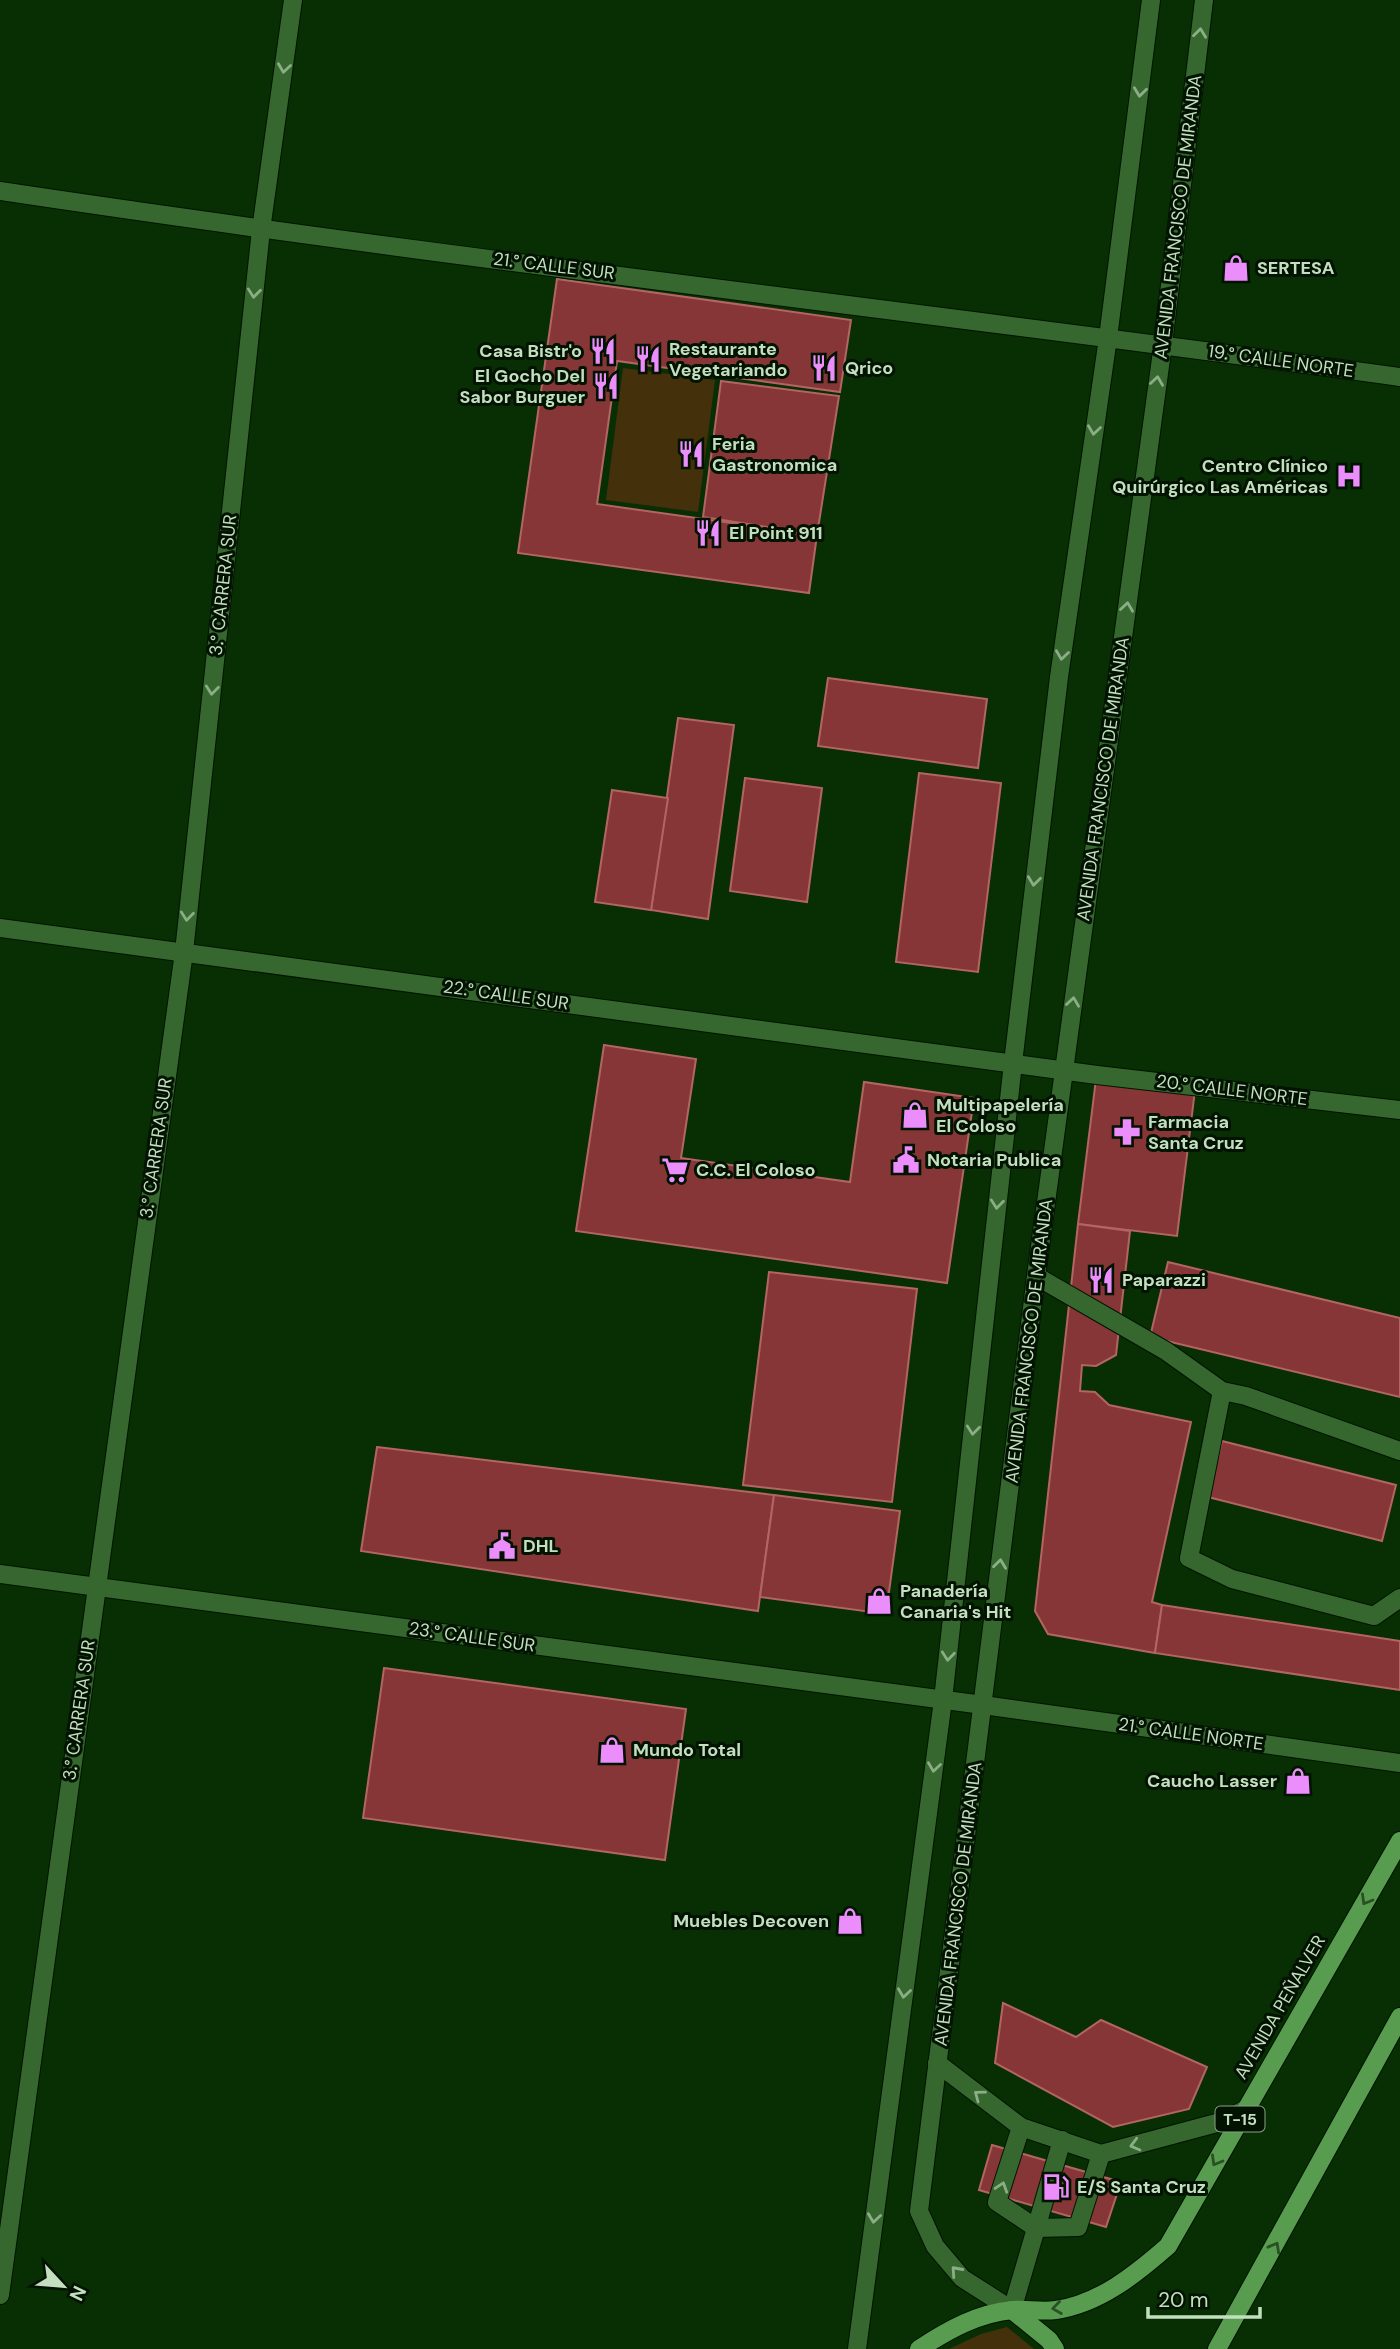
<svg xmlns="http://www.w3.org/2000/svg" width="1400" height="2349" font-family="'DM Sans',sans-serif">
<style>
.green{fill:#44310c}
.building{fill:#863637;stroke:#b26563;stroke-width:2}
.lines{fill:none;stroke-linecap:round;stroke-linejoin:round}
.minor-casing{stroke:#001400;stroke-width:20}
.major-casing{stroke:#001400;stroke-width:20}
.minor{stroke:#36672f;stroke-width:18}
.major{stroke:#589c4f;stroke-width:18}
.oneway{stroke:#8bae86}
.oneway2{stroke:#295124}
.labels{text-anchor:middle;stroke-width:6;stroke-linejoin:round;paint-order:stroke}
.shield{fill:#021301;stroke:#8aa187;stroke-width:2}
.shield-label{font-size:16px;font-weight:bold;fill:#c4dec0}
.street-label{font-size:18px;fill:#c4dec0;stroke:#021301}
.poi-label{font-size:18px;font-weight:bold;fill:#c4dec0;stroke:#021301;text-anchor:start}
</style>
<rect width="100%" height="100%" fill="#082e04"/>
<!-- green -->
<g class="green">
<path d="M623 368 715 380 698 512 606 500Z"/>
<path d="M1007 2327 1034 2349H949L981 2334Z"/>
</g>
<!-- building -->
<g class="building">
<path d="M557 279 851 320 840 392 617 361 597 504 817 535 809 593 518 553Z"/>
<path d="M721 381 839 396 817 535 703 517Z"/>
<path d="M828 678 987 699 978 768 818 746Z"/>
<path d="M678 718 734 725 708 919 651 910Z"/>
<path d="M919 773 1001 783 978 972 896 962Z"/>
<path d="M745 778 822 788 807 902 730 891Z"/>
<path d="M612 790 668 798 651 910 595 902Z"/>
<path d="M604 1045 696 1059 681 1158 850 1182 864 1082 974 1098 947 1283 576 1231Z"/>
<path d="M1096 1079 1195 1090 1177 1236 1078 1224Z"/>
<path d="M1078 1224 1130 1231 1116 1355 1096 1366 1082 1365 1080 1391 1095 1392 1109 1405 1191 1422 1152 1602 1162 1605 1155 1653 1048 1634 1035 1611Z"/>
<path d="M1168 1262 1400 1318V1397L1150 1337Z"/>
<path d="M769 1272 917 1289 892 1502 743 1485Z"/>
<path d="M1222 1441 1396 1485 1382 1541 1208 1497Z"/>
<path d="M377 1447 774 1495 758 1611 361 1551Z"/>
<path d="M774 1495 900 1511 886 1614 760 1597Z"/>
<path d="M1162 1605 1400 1641V1690L1155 1653Z"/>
<path d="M384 1668 686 1709 665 1860 363 1818Z"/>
<path d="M1003 2003 1076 2037 1101 2020 1207 2067 1189 2109 1113 2127 995 2063Z"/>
<path d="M992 2145 1121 2182 1106 2227 979 2190Z"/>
</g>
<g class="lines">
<defs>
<g id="minor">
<path d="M0 191C466 261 934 313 1400 377"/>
<path d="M0 928 1097 1075 1400 1110"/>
<path d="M1036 1276 1166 1351 1222 1391 1246 1396 1400 1451"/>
<path d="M1222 1391 1189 1558 1232 1579 1374 1616 1400 1598"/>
<path d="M0 1574 983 1705 1400 1763"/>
<path d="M937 2063 1021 2127 1101 2154 1224 2121 1246 2109"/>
<path d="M1021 2127 997 2202 1036 2228 1078 2227 1101 2154"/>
<path d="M1062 2140 1012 2310 962 2278 935 2246 919 2211 1036 1276 1163 344 1204 0"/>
<path d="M0 2295 184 952 261 230 293 0"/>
<path d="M857 2349 943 1700 1013 1063 1059 677 1108 338 1151 0"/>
</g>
<g id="major">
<path d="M1012 2310 1049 2340 1055 2349"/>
<path d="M919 2349C948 2330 978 2313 1013 2310 1027 2309 1042 2312 1056 2310 1099 2304 1136 2274 1168 2246L1400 1841"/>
<path d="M1217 2349 1400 2017"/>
</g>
</defs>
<!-- minor casing -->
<use href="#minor" class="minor-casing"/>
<!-- major casing -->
<use href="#major" class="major-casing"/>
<!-- minor -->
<use href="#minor" class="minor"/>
<!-- major -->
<use href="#major" class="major"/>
</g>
<!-- one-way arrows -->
<defs><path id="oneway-chevron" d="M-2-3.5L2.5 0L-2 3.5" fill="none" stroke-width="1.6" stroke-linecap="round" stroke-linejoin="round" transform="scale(1.75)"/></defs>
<g class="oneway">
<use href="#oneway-chevron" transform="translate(1200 33) rotate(-83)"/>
<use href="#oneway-chevron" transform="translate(284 68) rotate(98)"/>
<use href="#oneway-chevron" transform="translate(1140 92) rotate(97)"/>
<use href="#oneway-chevron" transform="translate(254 293) rotate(96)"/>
<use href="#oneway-chevron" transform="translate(1157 381) rotate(-82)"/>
<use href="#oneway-chevron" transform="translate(1094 430) rotate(98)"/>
<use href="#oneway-chevron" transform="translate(1127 607) rotate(-82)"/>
<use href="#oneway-chevron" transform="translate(1062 655) rotate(98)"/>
<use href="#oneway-chevron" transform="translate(212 690) rotate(96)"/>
<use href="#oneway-chevron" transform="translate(1034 881) rotate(97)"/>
<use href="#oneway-chevron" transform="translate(187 916) rotate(96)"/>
<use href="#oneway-chevron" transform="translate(1073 1002) rotate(-82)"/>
<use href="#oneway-chevron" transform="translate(997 1204) rotate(96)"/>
<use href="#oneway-chevron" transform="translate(973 1430) rotate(96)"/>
<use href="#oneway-chevron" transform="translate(1000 1564) rotate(-83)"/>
<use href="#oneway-chevron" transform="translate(948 1656) rotate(96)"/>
<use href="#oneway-chevron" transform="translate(934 1767) rotate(98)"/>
<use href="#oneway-chevron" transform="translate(904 1993) rotate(98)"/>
<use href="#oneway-chevron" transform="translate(979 2095) rotate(-143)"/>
<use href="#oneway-chevron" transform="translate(1135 2145) rotate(165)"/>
<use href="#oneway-chevron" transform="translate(1002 2187) rotate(-72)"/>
<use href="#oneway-chevron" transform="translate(874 2218) rotate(98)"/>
<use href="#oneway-chevron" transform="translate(956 2271) rotate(-132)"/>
</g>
<g class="oneway2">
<use href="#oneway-chevron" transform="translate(1366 1900) rotate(120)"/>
<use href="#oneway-chevron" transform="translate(1216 2161) rotate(120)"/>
<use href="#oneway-chevron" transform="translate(1275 2247) rotate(-61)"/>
<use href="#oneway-chevron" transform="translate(1057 2308) rotate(172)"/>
</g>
<!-- icons -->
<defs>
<symbol id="shop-bare" viewBox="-9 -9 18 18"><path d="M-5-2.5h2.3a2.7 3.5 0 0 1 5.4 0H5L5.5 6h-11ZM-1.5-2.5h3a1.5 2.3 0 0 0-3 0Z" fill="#eb8dfb" stroke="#021301" stroke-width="2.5" paint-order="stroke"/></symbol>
<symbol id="restaurant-bare" viewBox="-9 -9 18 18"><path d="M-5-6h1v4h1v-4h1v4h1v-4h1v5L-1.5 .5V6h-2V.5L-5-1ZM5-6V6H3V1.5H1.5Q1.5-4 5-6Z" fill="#eb8dfb" stroke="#021301" stroke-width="2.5" paint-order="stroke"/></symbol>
<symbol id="hospital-bare" viewBox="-9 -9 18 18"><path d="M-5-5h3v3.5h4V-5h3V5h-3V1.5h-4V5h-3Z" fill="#eb8dfb" stroke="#021301" stroke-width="2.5" paint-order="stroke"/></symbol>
<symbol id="pharmacy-bare" viewBox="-9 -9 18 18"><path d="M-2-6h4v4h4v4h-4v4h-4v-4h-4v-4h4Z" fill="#eb8dfb" stroke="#021301" stroke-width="2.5" paint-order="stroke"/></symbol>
<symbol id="civic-bare" viewBox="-9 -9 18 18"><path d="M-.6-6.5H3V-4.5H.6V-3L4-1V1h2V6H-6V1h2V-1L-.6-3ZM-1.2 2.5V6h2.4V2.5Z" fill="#eb8dfb" stroke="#021301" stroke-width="2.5" paint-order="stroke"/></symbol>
<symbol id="supermarket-bare" viewBox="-9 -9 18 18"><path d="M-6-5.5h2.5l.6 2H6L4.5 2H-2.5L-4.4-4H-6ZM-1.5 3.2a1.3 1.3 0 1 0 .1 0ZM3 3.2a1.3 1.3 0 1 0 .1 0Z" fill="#eb8dfb" stroke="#021301" stroke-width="2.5" paint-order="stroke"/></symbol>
<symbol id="fuel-bare" viewBox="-9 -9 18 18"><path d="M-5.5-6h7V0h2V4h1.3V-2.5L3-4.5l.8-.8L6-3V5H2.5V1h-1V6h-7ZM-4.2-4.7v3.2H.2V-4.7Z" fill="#eb8dfb" stroke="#021301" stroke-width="2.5" paint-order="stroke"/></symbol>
</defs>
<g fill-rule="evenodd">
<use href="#shop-bare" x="1217" y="249" width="38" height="38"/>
<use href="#restaurant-bare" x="584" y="332" width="38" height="38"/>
<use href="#restaurant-bare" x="629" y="340" width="38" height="38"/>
<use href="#restaurant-bare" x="805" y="349" width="38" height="38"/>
<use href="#restaurant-bare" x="587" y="367" width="38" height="38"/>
<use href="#restaurant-bare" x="672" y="435" width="38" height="38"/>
<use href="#hospital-bare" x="1330" y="457" width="38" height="38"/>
<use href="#restaurant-bare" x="689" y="514" width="38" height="38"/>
<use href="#shop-bare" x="896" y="1096" width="38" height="38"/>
<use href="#pharmacy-bare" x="1108" y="1113" width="38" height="38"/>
<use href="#civic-bare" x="887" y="1141" width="38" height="38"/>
<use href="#supermarket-bare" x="656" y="1151" width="38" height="38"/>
<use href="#restaurant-bare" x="1082" y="1261" width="38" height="38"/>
<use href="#civic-bare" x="483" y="1527" width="38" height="38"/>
<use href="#shop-bare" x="860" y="1582" width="38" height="38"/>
<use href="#shop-bare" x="593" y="1731" width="38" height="38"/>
<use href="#shop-bare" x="1279" y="1762" width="38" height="38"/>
<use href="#shop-bare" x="831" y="1902" width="38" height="38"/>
<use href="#fuel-bare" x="1037" y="2168" width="38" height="38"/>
</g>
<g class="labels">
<!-- shield labels -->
<rect class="shield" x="1215.5" y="2106.5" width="49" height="25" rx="5"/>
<g class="shield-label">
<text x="1240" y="2125">T-15</text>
</g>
<!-- street labels -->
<g class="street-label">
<text transform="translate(1178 217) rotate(-83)" y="6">AVENIDA FRANCISCO DE MIRANDA</text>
<text transform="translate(554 266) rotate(7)" y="6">21.° CALLE SUR</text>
<text transform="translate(1281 361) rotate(8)" y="6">19.° CALLE NORTE</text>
<text transform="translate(223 585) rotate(-84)" y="6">3.° CARRERA SUR</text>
<text transform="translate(1103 779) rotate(-82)" y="6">AVENIDA FRANCISCO DE MIRANDA</text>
<text transform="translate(506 995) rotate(8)" y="6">22.° CALLE SUR</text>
<text transform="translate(1232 1090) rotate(7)" y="6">20.° CALLE NORTE</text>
<text transform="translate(156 1148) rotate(-82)" y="6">3.° CARRERA SUR</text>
<text transform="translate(1029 1341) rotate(-83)" y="6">AVENIDA FRANCISCO DE MIRANDA</text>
<text transform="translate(472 1637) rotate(8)" y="6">23.° CALLE SUR</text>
<text transform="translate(79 1710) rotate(-82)" y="6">3.° CARRERA SUR</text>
<text transform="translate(1191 1734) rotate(8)" y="6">21.° CALLE NORTE</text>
<text transform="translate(958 1904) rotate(-83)" y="6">AVENIDA FRANCISCO DE MIRANDA</text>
<text transform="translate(1280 2007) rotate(-60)" y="6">AVENIDA PEÑALVER</text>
</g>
<!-- poi labels -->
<g class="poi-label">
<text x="1257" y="274">SERTESA</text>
<text x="669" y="355">Restaurante<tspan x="669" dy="21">Vegetariando</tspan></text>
<text x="582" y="357" text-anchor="end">Casa Bistr'o</text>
<text x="845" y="374">Qrico</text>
<text x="585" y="382" text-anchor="end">El Gocho Del<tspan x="585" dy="21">Sabor Burguer</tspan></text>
<text x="712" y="450">Feria<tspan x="712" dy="21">Gastronomica</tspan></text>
<text x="1328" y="472" text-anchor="end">Centro Clínico<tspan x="1328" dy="21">Quirúrgico Las Américas</tspan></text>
<text x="729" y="539">El Point 911</text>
<text x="936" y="1111">Multipapelería<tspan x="936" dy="21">El Coloso</tspan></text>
<text x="1148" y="1128">Farmacia<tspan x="1148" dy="21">Santa Cruz</tspan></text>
<text x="927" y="1166">Notaria Publica</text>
<text x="696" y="1176">C.C. El Coloso</text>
<text x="1122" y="1286">Paparazzi</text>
<text x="523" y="1552">DHL</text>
<text x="900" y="1597">Panadería<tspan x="900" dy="21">Canaria's Hit</tspan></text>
<text x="633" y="1756">Mundo Total</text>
<text x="1277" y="1787" text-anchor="end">Caucho Lasser</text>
<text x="829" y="1927" text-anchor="end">Muebles Decoven</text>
<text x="1077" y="2193">E/S Santa Cruz</text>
</g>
</g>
<!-- north arrow -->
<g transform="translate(63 2286) rotate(116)" stroke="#021301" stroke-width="5" paint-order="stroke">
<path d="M0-5L12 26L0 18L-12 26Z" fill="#c4dec0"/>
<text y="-10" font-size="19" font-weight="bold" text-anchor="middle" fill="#c4dec0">N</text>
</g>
<!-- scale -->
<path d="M1148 2307v10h112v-10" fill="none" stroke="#c4dec0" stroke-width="3.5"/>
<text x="1158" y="2307" font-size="21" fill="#c4dec0" stroke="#021301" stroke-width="5" paint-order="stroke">20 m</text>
</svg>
